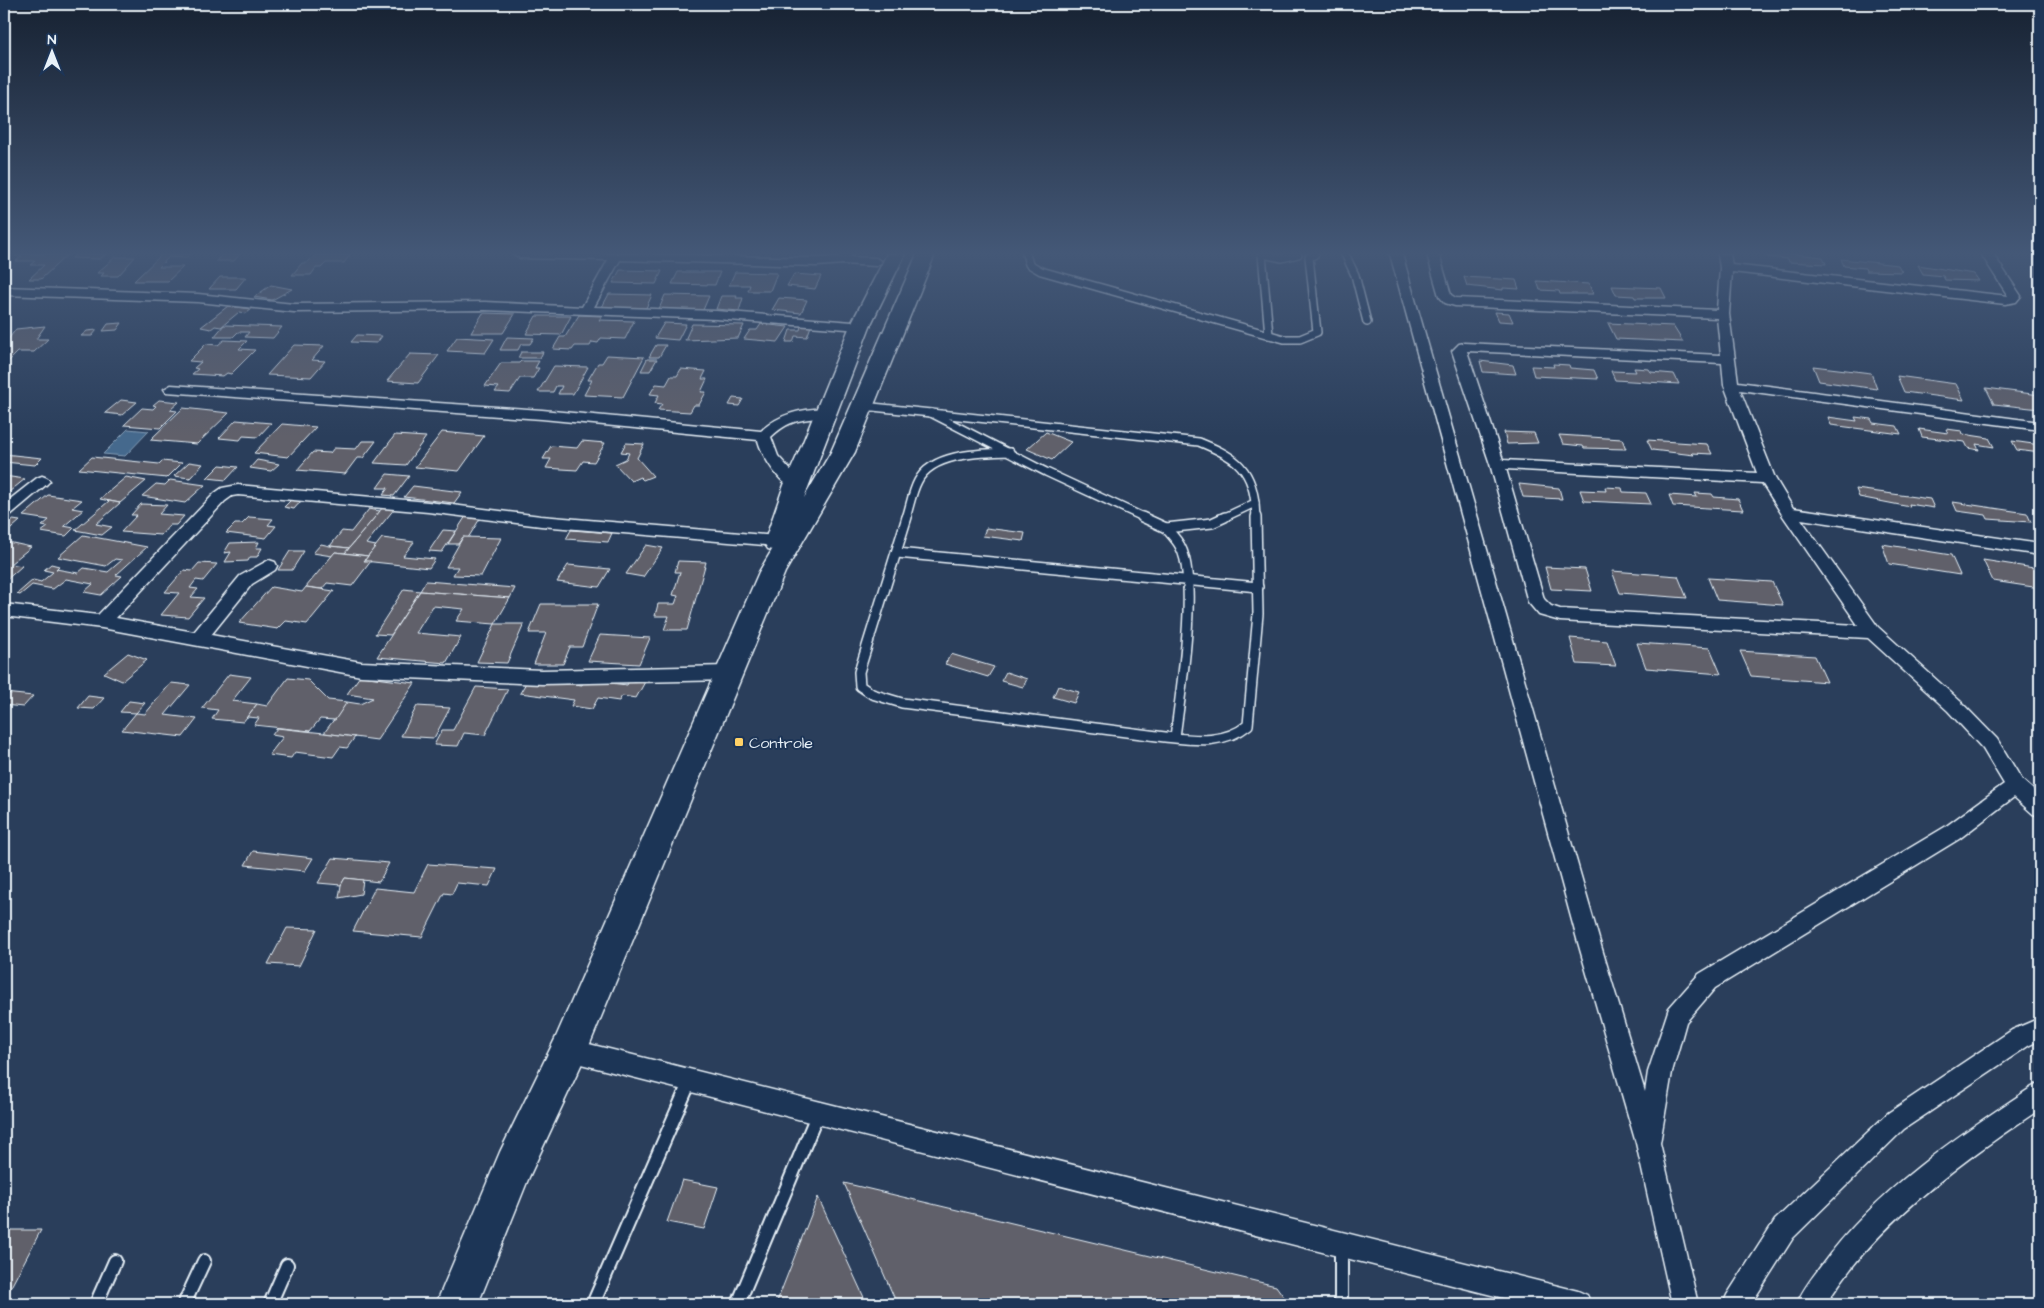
<svg xmlns="http://www.w3.org/2000/svg" width="2044" height="1308" font-family="'Architects Daughter',sans-serif">
<style>
.water{fill:#45698d;stroke:#869fb8}
.building{fill:#60606a;stroke:#e8f1f8}
.lines{fill:none;stroke-linecap:round;stroke-linejoin:round}
.lane-far2-casing{stroke:#e8f1f8;stroke-width:10}
.lane-far1-casing{stroke:#e8f1f8;stroke-width:12}
.lane-casing{stroke:#e8f1f8;stroke-width:16}
.street-casing{stroke:#e8f1f8;stroke-width:3}
.highway-casing{stroke:#e8f1f8;stroke-width:3}
.lane-far2{stroke:#1d3557;stroke-width:7}
.lane-far1{stroke:#1d3557;stroke-width:9}
.lane{stroke:#1d3557;stroke-width:12}
.street{fill:#1d3557;fill-rule:evenodd}
.highway{fill:#1d3557;fill-rule:evenodd}
.poi-dot{fill:#ffd166;stroke:#1d3557;stroke-width:2}
.labels{text-anchor:middle;stroke-width:4;stroke-linejoin:round;paint-order:stroke}
.poi-label{font-size:16px;fill:#e8f1f8;stroke:#1d3557;text-anchor:start}
</style>
<rect width="100%" height="100%" fill="#2a3e5b"/>
<filter id="ink" filterUnits="userSpaceOnUse"><feTurbulence type="fractalNoise" baseFrequency=".02" numOctaves="2"/><feDisplacementMap in="SourceGraphic" scale="10" xChannelSelector="R" yChannelSelector="G"/><feConvolveMatrix kernelMatrix="1 2 1 2 8 2 1 2 1" color-interpolation-filters="sRGB"/></filter>
<g filter="url(#ink)">
<!-- water -->
<path class="water" d="M128 429 149 431 125 456 103 454Z"/>
<!-- building -->
<g class="building">
<path d="M18 254H68L41 279H29L44 265H30L35 261H16L22 256H15Z"/>
<path d="M76 254H106L100 259 72 258Z"/>
<path d="M162 254H190L186 258 169 257 159 267H183L168 281H134Z"/>
<path d="M222 254H240L234 261H216Z"/>
<path d="M1766 254H1795L1823 257 1826 264 1789 262 1788 259 1767 257Z"/>
<path d="M315 255H350L344 263H326L321 268H316L311 275H292L302 263H307Z"/>
<path d="M115 257H135L118 276H101L104 273H97Z"/>
<path d="M1841 259 1898 265 1902 272 1866 271 1865 268 1844 266Z"/>
<path d="M1918 265 1974 274 1979 281 1945 280 1943 276 1923 274Z"/>
<path d="M620 270 662 271 656 284 613 283Z"/>
<path d="M678 272H720L715 285 672 284Z"/>
<path d="M735 272 777 273 770 291H748L750 285H729Z"/>
<path d="M794 274 821 276 815 289 787 286Z"/>
<path d="M220 277H246L236 289H209Z"/>
<path d="M1464 277 1516 280 1519 289 1503 288V290L1467 286Z"/>
<path d="M1537 281 1589 284 1593 294H1560L1559 291 1540 290Z"/>
<path d="M271 285 292 289 272 300 254 297Z"/>
<path d="M1612 286 1661 288 1666 298H1635L1634 296 1616 295Z"/>
<path d="M609 294 652 295 646 308 602 307Z"/>
<path d="M665 295 709 296 703 310 659 309Z"/>
<path d="M721 296H737L736 298H743L739 311 716 309Z"/>
<path d="M779 298 807 300 801 313 772 310Z"/>
<path d="M228 306 252 309 247 313 239 312 221 327 215 326 211 329 201 327Z"/>
<path d="M1495 312 1509 313 1513 322 1499 321Z"/>
<path d="M483 313 515 314 503 333H471Z"/>
<path d="M579 315 602 316 599 320 634 321 625 339 601 338 598 343 592 342 590 346H575L572 350 553 349 560 337H565Z"/>
<path d="M536 316H571L561 335 526 334Z"/>
<path d="M122 323 117 330 103 331 108 324Z"/>
<path d="M664 323 686 324 678 340 655 338Z"/>
<path d="M1608 323 1673 326 1683 342 1616 339Z"/>
<path d="M692 324 744 325 738 338 685 340Z"/>
<path d="M761 324 788 327 778 342 744 339 750 330H757Z"/>
<path d="M224 325 282 327 273 338 245 337 249 332H238L233 337H214Z"/>
<path d="M45 326 36 339H48L34 352H18L9 361H4V345L16 329Z"/>
<path d="M801 326H811L807 337 795 336 793 342H786L790 330H800Z"/>
<path d="M97 330 92 336H81L87 331Z"/>
<path d="M357 335 382 336 377 343 351 342Z"/>
<path d="M457 337 494 339 485 353 447 351Z"/>
<path d="M507 337 534 338 530 344H521L518 350H500Z"/>
<path d="M224 340 247 341 239 349 255 350 231 374 227 373 223 376 192 374 198 369 194 368 201 362 189 361 206 344 218 345Z"/>
<path d="M294 345 324 346 312 360 325 361 311 377 267 375Z"/>
<path d="M656 345H666L659 357H649Z"/>
<path d="M521 352H543L540 358H518Z"/>
<path d="M410 354 439 355 418 383 387 381Z"/>
<path d="M607 355 644 357 623 397 584 395 592 380H588L598 363H602Z"/>
<path d="M647 359H657L650 371H641Z"/>
<path d="M521 361H539L535 368H539L533 378H520L510 393 495 392 499 387 485 386 501 363H519Z"/>
<path d="M1480 361 1513 365 1516 374 1483 372Z"/>
<path d="M1553 364 1569 365 1570 368 1594 370 1598 379 1534 376 1531 366 1554 367Z"/>
<path d="M554 366 588 367 573 394H558L562 386H556L553 392H538Z"/>
<path d="M1813 366 1871 373 1877 389 1819 381Z"/>
<path d="M1634 368 1649 369 1651 372 1674 374 1679 384 1615 380 1611 371 1636 372Z"/>
<path d="M681 369 706 371 702 379H707L701 392H706L699 405H694L690 412 658 410 662 404 655 403 659 395 650 394 656 384 666 385 671 376H677Z"/>
<path d="M1897 376 1956 384 1964 400 1904 392Z"/>
<path d="M1986 388 2040 395V409L1994 404Z"/>
<path d="M733 398 743 399 739 406 729 405Z"/>
<path d="M121 400 137 402 122 415 105 413Z"/>
<path d="M159 400 179 402 170 410 177 411 160 428 124 425 142 408 153 409 156 406 153 405Z"/>
<path d="M183 408 229 413 197 444 150 440Z"/>
<path d="M1828 417 1857 421 1855 417 1871 419 1873 423 1897 426 1901 434 1831 425Z"/>
<path d="M236 420 271 423 258 437 243 436 240 440 219 438Z"/>
<path d="M282 424 316 427 288 457 254 453Z"/>
<path d="M1919 429 1948 433 1946 429 1962 431 1963 434 1989 438 1994 447 1976 444 1979 450 1968 448 1965 442 1922 437Z"/>
<path d="M442 432 484 436 459 471 415 467Z"/>
<path d="M1046 432 1071 442 1052 460 1027 449Z"/>
<path d="M1504 432 1534 433 1538 443 1507 444Z"/>
<path d="M395 435 426 437 406 465 374 463Z"/>
<path d="M1559 435 1622 439 1626 449 1584 448 1583 446 1563 444Z"/>
<path d="M1647 440 1707 444 1712 454 1692 453 1694 455 1652 450Z"/>
<path d="M362 441H376L363 458H357L345 474 297 470 313 452 330 453 334 448 356 449Z"/>
<path d="M582 441 605 443 594 462 583 461 577 470 546 468 551 459H543L551 446 577 448Z"/>
<path d="M2012 441 2040 445V453L2017 450Z"/>
<path d="M626 443 644 444 637 458 653 476 643 480 640 477 631 481 615 464 626 459 629 453 621 452Z"/>
<path d="M4 454 42 458 35 465 4 462Z"/>
<path d="M92 457 159 464 162 461 182 463 167 478 79 469Z"/>
<path d="M257 460 279 464 271 471 250 468Z"/>
<path d="M189 462 203 464 190 478 174 476Z"/>
<path d="M220 465 238 467 226 480 207 478Z"/>
<path d="M387 474 409 476 394 496 383 495 388 488H377Z"/>
<path d="M4 476 25 479 4 496Z"/>
<path d="M126 477 146 481 120 503 100 499Z"/>
<path d="M170 480 205 485 185 503 142 496 156 484 165 485Z"/>
<path d="M1519 484 1559 488 1562 499 1523 497Z"/>
<path d="M413 486 462 492 454 503 404 497Z"/>
<path d="M1605 487 1622 488 1623 492 1646 493 1651 504 1584 501 1580 490 1606 491Z"/>
<path d="M1856 489 1930 499 1934 508 1909 504 1910 507 1859 497Z"/>
<path d="M1695 493 1712 494 1714 497 1738 499 1743 510 1673 506 1669 495 1697 497Z"/>
<path d="M48 495 82 500 72 508 83 510 64 526 74 528 66 536 41 532 48 527 42 526 49 520 23 516Z"/>
<path d="M291 500 301 501 294 509 284 507Z"/>
<path d="M109 501 120 503 96 524 112 527 102 535 75 530Z"/>
<path d="M1953 502 2027 513 2031 522 1988 519 1986 515 1957 511Z"/>
<path d="M141 504 167 505 159 514 184 516 176 525H170L161 535 121 532 137 515H131Z"/>
<path d="M383 507 395 508 366 544 376 546 368 556 345 553Z"/>
<path d="M369 509 380 511 349 548 330 546 342 531 351 532Z"/>
<path d="M466 516 481 517 468 538 463 537 458 544H448Z"/>
<path d="M249 517 273 519 268 525 276 526 266 538 226 533 235 524H242Z"/>
<path d="M6 519 20 521 4 535V521Z"/>
<path d="M986 528 1025 533 1023 541 983 536Z"/>
<path d="M443 530 456 531 442 552 429 551Z"/>
<path d="M571 530 612 533 608 542 566 539Z"/>
<path d="M83 535 147 547 116 575 122 576 101 595 84 592 93 584 66 579 53 589 32 585 20 595 17 594 33 580 41 582 53 572 44 570 51 564 59 566 56 569 78 573 84 568 108 572 122 560 115 559 106 566 58 557Z"/>
<path d="M463 537 501 538 481 576 453 575 458 567H446Z"/>
<path d="M382 538 414 542 403 556 435 559 429 568 364 561Z"/>
<path d="M8 542 31 547 10 564 22 566 4 582V545Z"/>
<path d="M259 542 256 548H262L257 557H250L248 561 225 562 231 552 224 553 230 543Z"/>
<path d="M321 544 330 546 349 548 345 553 335 552 332 556 313 553Z"/>
<path d="M1882 544 1951 555 1960 575 1889 564Z"/>
<path d="M646 545 663 548 643 577 626 574Z"/>
<path d="M290 551H304L292 570H278Z"/>
<path d="M335 552 368 556 364 561H371L352 586 327 583 322 589 306 587Z"/>
<path d="M1983 560 2040 569V588L1993 581Z"/>
<path d="M678 561 706 562 687 630H664L669 616H655L658 604H675L678 596 673 595 680 572H675Z"/>
<path d="M199 563 217 564 203 581 196 580 190 588 198 589 191 597 204 598 188 617 161 615 179 593 165 592 184 570 192 571Z"/>
<path d="M568 565 610 569 599 587 557 582Z"/>
<path d="M1545 567 1585 569 1592 591 1551 589Z"/>
<path d="M1612 571 1678 576 1687 598 1620 593Z"/>
<path d="M1708 578 1772 582 1783 605 1717 600Z"/>
<path d="M426 581 515 588 510 598 420 591Z"/>
<path d="M271 587 302 592 306 587 334 591 307 624 286 621 278 629 239 623Z"/>
<path d="M404 589 420 591 391 635 375 634Z"/>
<path d="M420 591 510 598 495 624 456 621 464 609 433 606 416 633 461 637 446 663 377 657Z"/>
<path d="M541 604H598L582 647H570L563 664H534L546 633H529Z"/>
<path d="M495 624H524L507 663 477 662Z"/>
<path d="M600 635 650 638 639 664 588 661Z"/>
<path d="M1570 638 1607 641 1616 666 1577 664Z"/>
<path d="M1637 643 1710 648 1721 674 1646 668Z"/>
<path d="M1740 651 1815 656 1827 682 1751 676Z"/>
<path d="M128 653 147 660 122 681 104 673Z"/>
<path d="M951 654 994 667 988 677 945 664Z"/>
<path d="M1006 672 1027 679 1023 687 1001 681Z"/>
<path d="M229 674 251 677 232 701 257 704 243 722 212 719 218 710 202 708Z"/>
<path d="M360 676 415 683 377 740 324 733 347 702 360 704 373 698 347 694Z"/>
<path d="M288 678 308 680 328 700 347 702 335 720 320 719 310 731 254 725 259 718 247 717 257 704 267 706Z"/>
<path d="M529 678 582 685 585 680 627 685 631 678 646 680 636 698 622 696 619 701 598 698 592 709 571 706 574 700 520 693Z"/>
<path d="M171 683 190 685 165 715 197 719 183 737 122 730 136 713 145 714Z"/>
<path d="M1058 686 1079 692 1074 703 1053 697Z"/>
<path d="M476 687 508 689 485 735 464 733 458 746 434 745 442 730H453Z"/>
<path d="M4 693 33 696 23 707 4 705Z"/>
<path d="M88 696 104 698 94 709 78 708Z"/>
<path d="M129 701 145 703 136 713 120 712Z"/>
<path d="M417 706 450 708 434 738 401 736Z"/>
<path d="M277 728 324 733 355 737 347 748 340 747 333 757 295 752 291 758 269 755 283 737 272 735Z"/>
<path d="M253 851 313 858 305 871 245 865Z"/>
<path d="M333 858 389 863 379 882 345 878 341 885 318 883Z"/>
<path d="M428 864 497 869 489 886 457 883 452 894 444 893 422 937 353 931 375 888 414 892Z"/>
<path d="M345 878 363 880 361 894 339 898 341 885Z"/>
<path d="M287 928 317 929 299 966 268 964Z"/>
<path d="M682 1180 718 1187 704 1229 667 1222Z"/>
<path d="M844 1183 1276 1286 1289 1304H897Z"/>
<path d="M818 1197 867 1304H776Z"/>
<path d="M4 1230H41L4 1300Z"/>
</g>
<g class="lines">
<defs>
<g id="lane-far2">
<path d="M1026 254 1029 264 1041 271 1284 339H1300L1317 332 1309 257 1315 254"/>
<path d="M1262 254 1269 335"/>
<path d="M1263 254 1282 258 1298 254"/>
<path d="M1345 254 1355 275 1367 322"/>
<path d="M863 406 931 413"/>
<path d="M931 413 1199 442C1231 455 1251 465 1255 503L1223 518"/>
<path d="M931 413 1046 472 1145 518"/>
<path d="M1255 503 1256 518"/>
<path d="M906 518C910 506 912 492 918 481 933 452 983 453 1010 452"/>
</g>
<g id="lane-far1">
<path d="M907 517 859 672 860 686 872 694 902 703 1165 737C1193 740 1224 745 1248 725L1258 614 1256 517"/>
<path d="M1142 517 1166 528 1212 523 1225 517"/>
<path d="M1166 528C1171 534 1177 540 1180 546 1199 579 1180 697 1175 737"/>
<path d="M897 553 1258 587"/>
</g>
<g id="lane">
<path d="M1341 1247V1304"/>
<path d="M96 1304 115 1261"/>
<path d="M184 1304 204 1261"/>
<path d="M270 1304 287 1265"/>
<path d="M593 1304 690 1081"/>
<path d="M738 1304 818 1113"/>
</g>
<g id="street">
<path d="M514 254H645L817 258 839 257 840 254H852L851 257 876 258 882 262 876 266 843 264 817 266 620 260 594 307 716 311 865 323 866 326 860 330 716 319 485 310 294 312 198 302 4 295V287L198 294 294 304 485 302 582 307 608 260 520 258Z"/>
<path d="M1390 254H1402L1599 939 1645 1092 1648 1072 1669 1008 1699 974 1945 827 2004 784 1983 749 1948 711 1868 638 1560 621 1539 615 1528 602 1490 464 1452 351 1459 344 1464 343 1721 355 1717 318 1455 306 1445 303 1439 296 1427 254H1439L1451 295 1456 298 1717 310 1720 268 1718 254H1730L1732 265 2008 296 1981 254H1993L2021 296 2016 302 2005 304 1732 272 1729 314 1738 382 2040 422V430L1740 390 1775 478 1793 508 2040 544V555L1801 519 1878 627 1960 701 1997 739 2022 780 2040 796V816L2033 814 2014 797 1959 839 1715 988 1686 1022 1672 1072 1660 1143 1698 1304H1672L1636 1143 1577 939ZM1467 351 1722 363 1724 385 1757 473 1503 460ZM1506 469 1762 483 1783 516 1858 625 1560 609 1551 606 1544 599Z"/>
<path d="M171 385 542 410 761 431C780 413 802 409 827 408L832 409 834 412 832 415C806 422 794 415 771 437L778 456 804 485 801 489C784 493 761 455 758 440L542 419 166 392 164 389Z"/>
<path d="M42 476 47 478 50 481 47 484 9 516 4 517V504L37 478Z"/>
<path d="M238 485 428 502 541 516 777 536 783 537 785 541 783 545 777 546 541 526 428 512 238 495 232 496 225 501 116 618 194 632 240 576 269 560 275 562 277 566 275 570 252 584 211 635 361 662 542 670 729 666 735 668 738 673 735 678 729 680 542 684 361 676 102 628 4 616V604L98 615 215 493 222 488Z"/>
<path d="M2040 1018V1040L2028 1046 1904 1129 1793 1238 1751 1304H1723L1727 1295 1775 1220 1888 1113 2012 1030Z"/>
<path d="M569 1039 1578 1291 1587 1295 1591 1304H1527L569 1061 561 1058 558 1050 561 1042Z"/>
<path d="M2040 1083V1109C1977 1151 1913 1197 1862 1255 1849 1270 1837 1287 1826 1304H1797C1802 1290 1812 1278 1821 1266 1875 1191 1956 1137 2032 1087Z"/>
</g>
<path id="highway" d="M887 254H905L870 326 804 498 831 452 917 254H935L855 452 785 572 582 1063 529 1177 478 1304H436L500 1152 556 1037 759 572 772 550 768 549 764 543 784 485 801 447 850 326Z"/>
</defs>
<!-- lane-far2 casing -->
<use href="#lane-far2" class="lane-far2-casing"/>
<!-- lane-far1 casing -->
<use href="#lane-far1" class="lane-far1-casing"/>
<!-- lane casing -->
<use href="#lane" class="lane-casing"/>
<!-- street casing -->
<use href="#street" class="street-casing"/>
<!-- highway casing -->
<use href="#highway" class="highway-casing"/>
<!-- lane-far2 -->
<use href="#lane-far2" class="lane-far2"/>
<!-- lane-far1 -->
<use href="#lane-far1" class="lane-far1"/>
<!-- lane -->
<use href="#lane" class="lane"/>
<!-- street -->
<use href="#street" class="street"/>
<!-- highway -->
<use href="#highway" class="highway"/>
</g>
</g>
<!-- sky -->
<linearGradient id="sky" x2="0" y2="1"><stop stop-color="#172232"/><stop offset="0.58" stop-color="#445877"/><stop offset="1" stop-color="#445877" stop-opacity="0"/></linearGradient>
<rect width="2044" height="437" fill="url(#sky)"/>
<!-- markers -->
<rect class="poi-dot" x="734" y="737" width="10" height="10" rx="2.5"/>
<g class="labels">
<!-- poi labels -->
<g class="poi-label">
<text x="749" y="748">Controle</text>
</g>
</g>
<!-- margin -->
<rect width="2044" height="1308" fill="none" stroke="#1d3557" stroke-width="20"/>
<rect x="10" y="10" width="2024" height="1288" fill="none" stroke="#e8f1f8" stroke-width="2" filter="url(#ink)"/>
<!-- north arrow -->
<g transform="translate(52 52)" stroke="#1d3557" stroke-width="4" paint-order="stroke">
<path d="M0-4L9 19L0 12L-9 19Z" fill="#e8f1f8"/>
<text y="-8" font-size="14" font-weight="bold" text-anchor="middle" fill="#e8f1f8">N</text>
</g>
</svg>
